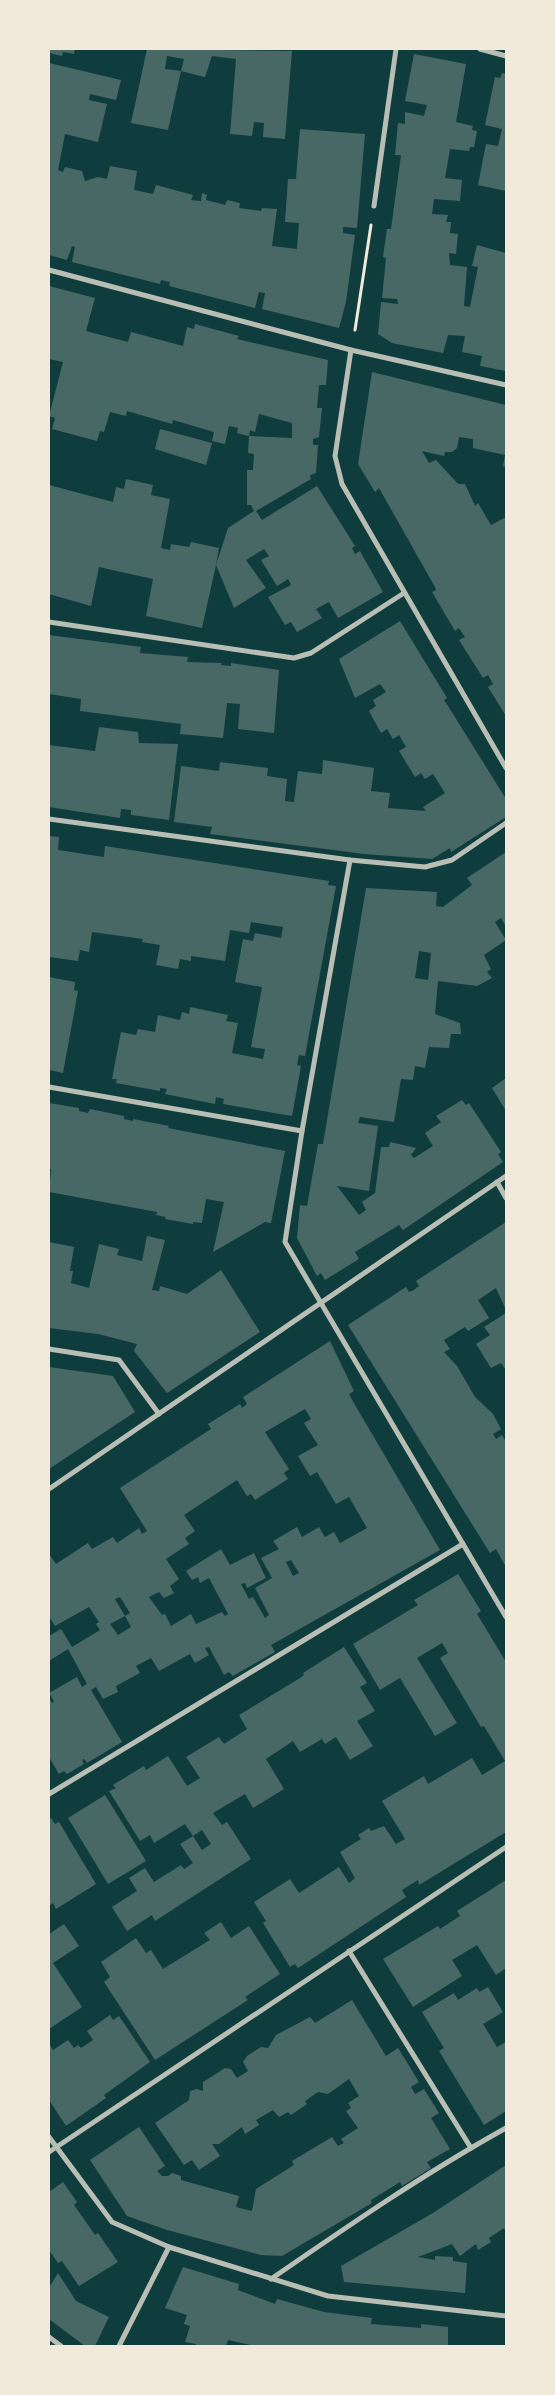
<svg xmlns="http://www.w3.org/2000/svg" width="555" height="2395" font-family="'Libre Baskerville',serif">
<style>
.building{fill:#486865;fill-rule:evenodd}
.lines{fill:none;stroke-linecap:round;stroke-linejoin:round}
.path{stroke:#f1e9da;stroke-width:3}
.minor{stroke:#b8beb3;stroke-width:5}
</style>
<rect width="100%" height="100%" fill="#0f3d3e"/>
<!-- building -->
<g class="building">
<path d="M49 49H75L74 54 63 52 62 56 49 53Z"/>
<path d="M147 49 292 51 285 139 263 137 264 123 254 122 252 136 230 134 236 59 212 56 205 77 181 71 184 59 167 56 165 69 181 71 168 130 131 123Z"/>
<path d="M414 54 466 64 456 122 473 126 472 130 477 131 474 147H470L469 151 450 149 445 178 462 180 460 201 434 199 432 214 448 215 446 222H451L450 233 458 234 456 254 449 253 450 265 467 267 464 306 470 307 478 267 472 266 477 245 506 253V371L480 366 482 356 462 352 465 336 448 335 443 353 392 343 378 334 381 302 398 304 397 299 382 298 386 258 383 257 387 229H391L401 155H395L398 123 405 124V112L424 116 427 105 405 101Z"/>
<path d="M49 63 121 80 116 100 90 94 89 100 107 104 98 142 65 134 58 170 63 172 65 167 82 171 85 181 98 177 107 179 110 166 137 171 134 190 153 194 156 185 193 195 191 200 201 201 202 193 207 195 206 200 225 205 227 200 240 203 239 208 261 211 262 208 277 209 272 246 297 249 299 223 285 222 288 179H296L300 129 365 134 357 228 343 227V233L355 235 346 302 339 328 262 309 265 293 259 292 255 308 169 286 170 282 161 280 160 284 72 262 75 247 72 246 67 260 49 255Z"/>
<path d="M502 73 506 74V191L478 185 486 144 498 146 502 129 485 125 495 77 500 78Z"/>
<path d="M49 286 95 298 86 331 128 342 131 332 183 346 187 327 194 329 195 324 239 336 237 339 328 360 326 385H319L317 408H322L319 437 313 439V445H318L316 473 310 475 311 479 256 511 262 520 317 486 355 546 352 548 355 554 360 551 383 592 338 618 329 602 316 609 322 618 297 632 291 622 285 625 268 597 291 585 288 579 277 586 261 560 269 556 264 549 246 560 266 588 234 608 216 565 202 628 146 616 153 579 99 567 91 606 49 594V485L113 502 116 487 124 489 126 479 153 485 151 495 170 499 161 548 170 550 171 544 189 547 191 542 219 548 216 565 228 528 254 511 251 505H247V470H253L254 454 248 453 249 436 292 438V423L259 414 255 432 250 430 249 436 237 433 238 428 229 426 225 444 212 441 214 432 173 420 172 424 127 411 126 416 110 412 104 432 100 431 97 441 52 429 55 418 49 416 63 362 49 359Z"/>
<path d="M372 372 506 405V467L503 466 505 455 473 448V439L459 437 457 448 452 452H445L444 456 422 451 429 463 436 460 458 484H465L475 506 478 503 491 525 506 517V716L488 687 493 684 488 675 483 678 459 640 465 637 459 628 455 631 432 592 436 590 435 587 379 488 375 492 358 464Z"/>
<path d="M160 429 212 443 206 465 155 449Z"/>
<path d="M400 621 447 698 444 700 448 706 506 799V817L451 852 450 848 432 859 364 854 210 834 212 827 174 822 181 766 219 771 220 762 268 768 267 776 287 779 285 801 294 802 298 771 322 774 323 760 374 768 371 791 390 793 388 808 426 811 423 807 445 793 433 774 425 779 421 773 415 777 399 751 406 747 399 735 393 739 387 729 381 733 369 711 376 706 373 700 386 692 380 684 355 698 339 659Z"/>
<path d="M49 635 141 647 140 653 188 657 187 662 221 663V665L231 666V663L279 670 274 733 238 729 240 704 227 703 223 738 180 734 181 724 80 711 81 699 49 694Z"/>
<path d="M99 727 138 732 139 743 178 744 169 820 131 815V810L121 809 120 818 49 807V745L95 751Z"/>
<path d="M49 836 59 837 58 850 104 857 105 846 329 881 328 885 336 886 305 1056 299 1055 297 1065 301 1066 292 1116 223 1104 224 1099 216 1097 215 1104 165 1094 167 1089 160 1088V1091L116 1083 117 1079H112L121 1032 136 1035 138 1029 155 1032 158 1015 180 1020 182 1012 189 1014 190 1007 228 1015 226 1021 238 1023 232 1053 263 1059 265 1049 251 1047 262 987 235 982 243 939 253 941 255 933 281 938 283 927 251 922 249 933 230 930 225 961 191 956V961L180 959 178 969 156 965 160 945 142 942 143 939 92 932 89 952 80 950 78 961 49 957Z"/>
<path d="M506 852V924L505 925 501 918 495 922 506 940 484 955 491 969 487 972 492 978 477 986 438 981 435 1014 460 1023 461 1034H451L449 1048 429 1047 425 1068 415 1066 413 1080 401 1079 394 1122 360 1117 358 1123 378 1126 369 1191 337 1186 359 1215 366 1210 362 1202 375 1193 381 1147H389L390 1142 416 1148 411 1155 414 1158 433 1146 425 1133 441 1122 436 1116 462 1100 466 1105 469 1103 501 1152 498 1154 503 1162 403 1230 399 1225 355 1252 359 1259 325 1280 321 1273 317 1276 297 1238 300 1205 307 1206 318 1144H323L366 888 437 892 436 906 443 907 472 885 467 878ZM419 951 431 953 428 980 415 978Z"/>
<path d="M49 977 75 982 74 990 78 991 63 1073 49 1070Z"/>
<path d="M506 1078V1111L492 1088Z"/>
<path d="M49 1103 79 1108V1111L83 1112 88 1113 90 1109 124 1116V1119L133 1121V1119L169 1126 168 1128 285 1151 271 1223 265 1222 213 1252 224 1202 206 1199 202 1223 193 1222V1224L165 1219 166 1217 156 1215 157 1212 49 1192 51 1169H49Z"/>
<path d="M506 1222V1310L496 1288 478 1300 489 1318 468 1331 465 1327 444 1340 450 1349 444 1352 457 1366 475 1397 493 1414 501 1429 493 1434 496 1439 502 1435 506 1442V1567L496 1549 490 1553 348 1325 406 1287 409 1292 414 1290 419 1286 416 1281Z"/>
<path d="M147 1236 165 1240 152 1290 159 1291 160 1286 187 1294 221 1270 260 1332 167 1393 134 1351 137 1344 98 1334 49 1328V1242L74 1247 70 1271H73L71 1283 89 1288 99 1244 119 1249 117 1255 142 1261Z"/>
<path d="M506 1313V1370L501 1363 491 1368 476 1344 490 1335 484 1327Z"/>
<path d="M330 1341 354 1391 349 1394 351 1398 440 1550 271 1645 275 1652 233 1676 229 1672 224 1675 209 1647 205 1648 209 1655 195 1663 190 1654 159 1671 151 1658 136 1666 140 1673 116 1686 118 1692 103 1699 96 1687 91 1690 122 1742 87 1763 84 1759 82 1760 84 1764 67 1774 64 1771 59 1774 49 1757V1698L52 1703 54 1701 49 1693 77 1677 82 1687 87 1684 68 1649 49 1661V1636L61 1629 72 1647 100 1630 96 1624 99 1622 89 1607 55 1626 49 1616V1554L56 1564 88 1543 92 1549 113 1537 117 1543 139 1528 142 1534 147 1531 120 1488 211 1429 208 1424 240 1404 242 1408 247 1404 243 1397ZM305 1409 311 1419 304 1423 318 1445 298 1456 310 1476 317 1472 336 1504 349 1497 367 1528 340 1543 334 1532 325 1537 319 1527 302 1537 297 1527 273 1541 279 1549 261 1558 272 1578 255 1588 269 1615 265 1618 253 1597 249 1599 241 1584 245 1583 247 1588 266 1578 254 1553 230 1565 221 1549 186 1571 192 1580 198 1577 200 1583 209 1578 228 1614 225 1616 222 1612 196 1624 191 1614 171 1626 165 1614 162 1615 149 1597 159 1592 164 1598 174 1593 170 1586 179 1579 166 1559 189 1544 185 1538 195 1531 184 1515 237 1480 247 1496 251 1494 255 1500 288 1479 284 1473 289 1469 265 1432ZM291 1560 299 1573 293 1576 286 1562ZM120 1597 130 1613 125 1616 131 1627 118 1635 110 1624 125 1616 115 1599Z"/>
<path d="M49 1367 113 1376 135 1412 49 1469Z"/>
<path d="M458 1574 481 1611 477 1614 506 1662V1832L419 1885 418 1880 402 1890 406 1897 298 1968 295 1964 290 1967 263 1923 266 1921 254 1902 290 1879 299 1893 339 1867 349 1883 355 1878 340 1852 361 1839 358 1835 369 1828 371 1831 384 1826 396 1844 405 1839 382 1801 424 1776 428 1784 472 1758 482 1775 505 1761 484 1726 481 1727 440 1658 448 1653 442 1643 417 1658 457 1723 435 1736 400 1678 380 1690 353 1644 418 1605 414 1600Z"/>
<path d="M344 1647 367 1683 360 1687 375 1711 357 1721 373 1746 350 1760 336 1737 325 1744 322 1739 300 1752 293 1741 266 1759 284 1789 253 1808 245 1794 213 1813 222 1825 227 1822 251 1859 155 1921 152 1915 127 1931 112 1907 137 1891 129 1878 145 1868 154 1882 181 1865 184 1869 193 1863 180 1844 193 1836 202 1850 211 1844 202 1830 193 1836 185 1824 154 1843 150 1835 140 1841 109 1791 116 1788 113 1785 144 1766 146 1770 168 1756 187 1786 200 1778 186 1757 219 1737 224 1744 247 1729 239 1715 300 1678 304 1675 303 1673Z"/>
<path d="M105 1795 146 1861 108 1884 68 1818Z"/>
<path d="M51 1818 55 1824 59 1822 96 1884 56 1909 53 1903 49 1906V1819Z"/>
<path d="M506 1880V1968L496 1975 477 1945 452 1960 462 1976 413 2007 383 1959 438 1926 440 1929 460 1916 457 1911Z"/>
<path d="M221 1922 231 1938 249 1926 280 1974 245 1997 248 2000 155 2060 104 1982 110 1977 101 1962 136 1938 146 1953 151 1950 163 1969 210 1940 204 1933Z"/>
<path d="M64 1924 79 1946 53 1963 82 2007 49 2029V1934Z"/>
<path d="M488 1987 503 2012 483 2024 497 2047 506 2042V2111L484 2125 439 2051 444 2048 422 2012 454 1993 458 2000 477 1988 479 1992Z"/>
<path d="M352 2000 386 2056 398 2048 419 2082 411 2087 415 2094 424 2089 439 2113 431 2118 450 2149 427 2162 431 2168 402 2186 400 2182 371 2200 372 2203 282 2256 261 2255 167 2230 127 2216 90 2160 139 2127 165 2166 157 2171 162 2176H168L172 2173 181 2176V2180L239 2196 236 2207 252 2211 256 2189 294 2165 292 2161 332 2137 338 2146 344 2143 341 2139 358 2128 346 2111 351 2108 348 2103 359 2096 349 2079 328 2094 318 2092 305 2101 307 2104 291 2115 288 2112 279 2117 273 2110 256 2120 259 2125 245 2134 242 2127 219 2144H212L220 2156 199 2170 192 2160 184 2165 155 2123 189 2100 190 2091 197 2089 203 2091V2082L225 2068 231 2069 237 2078 248 2071 243 2062 247 2056 261 2047 268 2048 276 2035 310 2017 315 2023Z"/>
<path d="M110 2015 113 2020 119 2016 150 2062 104 2095 106 2098 66 2126 49 2100V2044L53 2050 68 2040 74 2048 78 2045 81 2048 93 2040 87 2031Z"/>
<path d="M506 2165V2232L504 2228 489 2238 491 2242 478 2250 476 2244 460 2256 452 2244 418 2257 435 2260V2256L453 2257V2261L467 2263 465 2293 344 2282 341 2266 433 2213Z"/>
<path d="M63 2182 77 2202 74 2205 95 2235 98 2233 118 2262 79 2286 62 2261 58 2263 49 2250V2192Z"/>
<path d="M183 2267 239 2284 238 2290 275 2304 277 2299 324 2312 372 2318 371 2324 421 2328V2324L448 2327V2346H255L228 2340 226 2346H195L196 2344 185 2342 190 2326 184 2324 187 2315 165 2308Z"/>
<path d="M58 2273 76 2301 109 2317 95 2346H85L49 2319V2288Z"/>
</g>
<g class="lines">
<!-- path -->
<path class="path" d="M355 330 371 225"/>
<!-- minor -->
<g class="minor">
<path d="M480 49 506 56"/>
<path d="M374 206 396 49"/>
<path d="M49 270 351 350 506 385"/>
<path d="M351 350 335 456 342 484 506 768"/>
<path d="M49 622 294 658 311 653 404 593"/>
<path d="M49 819 350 860 425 867 452 860 506 823"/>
<path d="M350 860 302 1131 285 1242 506 1617"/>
<path d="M49 1087 302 1131"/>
<path d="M497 1182 506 1198"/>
<path d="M49 1349 119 1360 159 1414"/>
<path d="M49 1489 506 1176"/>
<path d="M49 1794 463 1544"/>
<path d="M349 1951 471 2148"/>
<path d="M49 2137 112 2222 169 2247 328 2296 506 2316"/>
<path d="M49 2152 506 1847"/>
<path d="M271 2279C348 2226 425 2173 506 2128"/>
<path d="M49 2337 61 2346"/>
<path d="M119 2346 169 2247"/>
</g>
</g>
<!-- border -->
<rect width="555" height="2395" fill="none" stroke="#f1e9da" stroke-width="100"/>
</svg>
